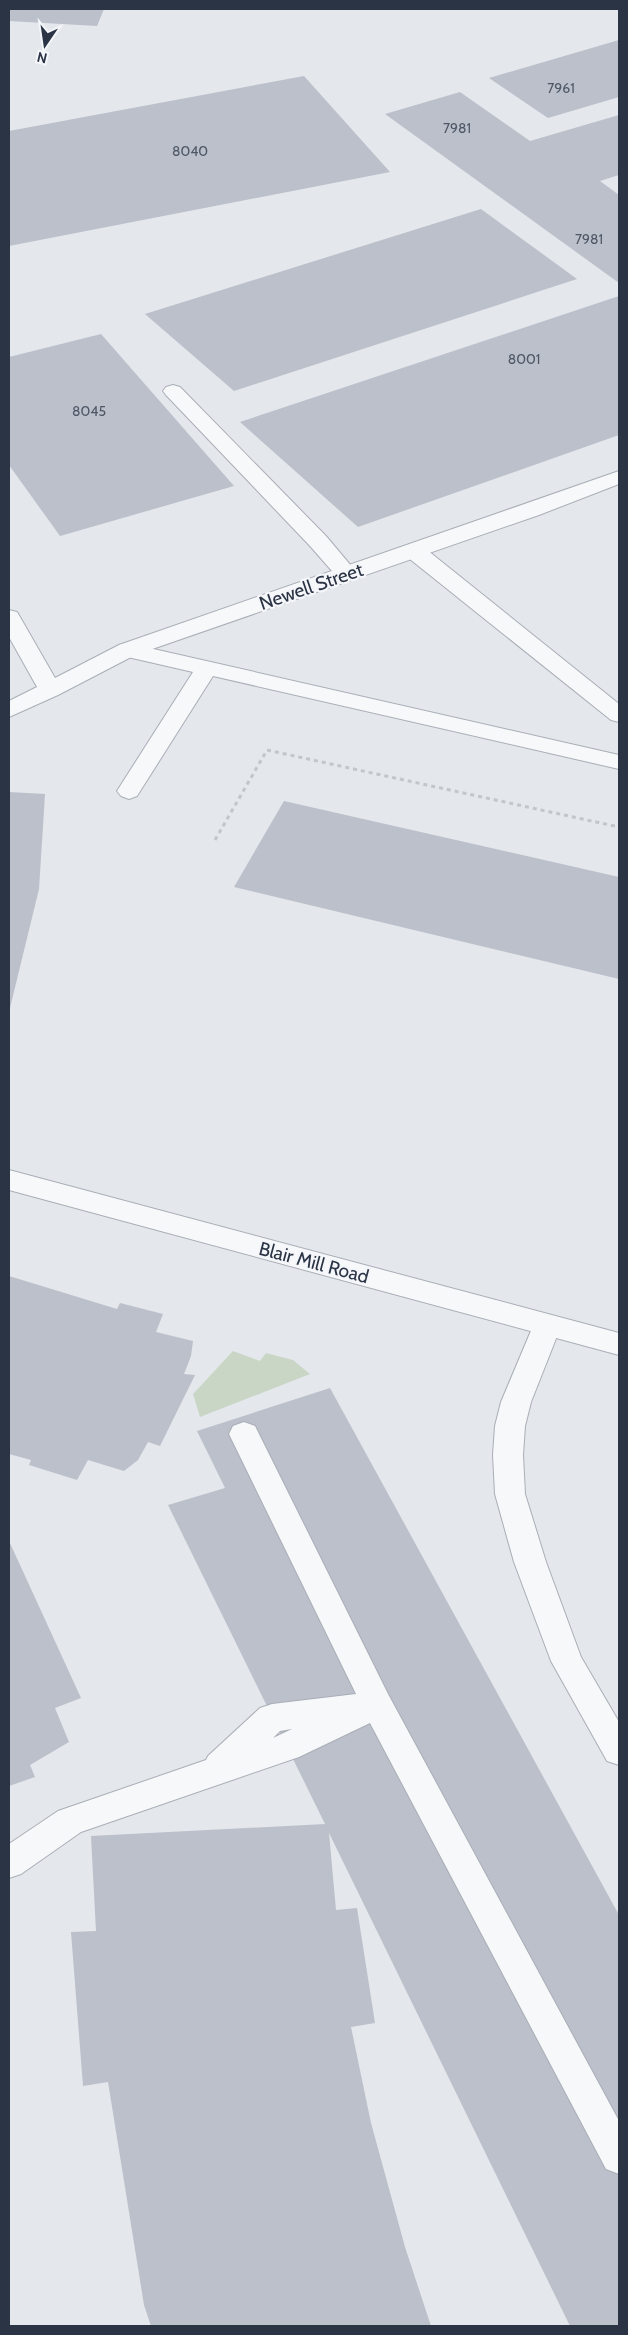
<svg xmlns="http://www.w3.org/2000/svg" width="628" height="2335" font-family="Cabin,sans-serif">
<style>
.green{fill:#c9d6c5}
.building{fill:#bbc0ca}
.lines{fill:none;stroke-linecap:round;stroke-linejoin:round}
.service-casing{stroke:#a9aeb7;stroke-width:2}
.tertiary-casing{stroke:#a9aeb7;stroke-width:2}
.path{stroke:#c2c5cb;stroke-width:3;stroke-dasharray:4 4;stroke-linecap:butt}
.service{fill:#f7f8fa;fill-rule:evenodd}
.tertiary{fill:#f7f8fa;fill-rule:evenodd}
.labels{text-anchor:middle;stroke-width:4.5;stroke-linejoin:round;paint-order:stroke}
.far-number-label{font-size:14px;fill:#4f5766}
.street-label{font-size:19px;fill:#2b3445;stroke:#f4f6f9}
</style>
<rect width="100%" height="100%" fill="#e4e7ec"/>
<!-- green -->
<path class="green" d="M233 1351 260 1361 266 1353 293 1360 310 1374 200 1417 193 1394Z"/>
<!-- building -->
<g class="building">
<path d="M9 9H104L97 26 9 21Z"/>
<path d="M619 40V97L548 118 489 78Z"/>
<path d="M304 76 390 172 9 246V131Z"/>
<path d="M460 92 530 141 619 115V175L600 181 619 195V283L385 114Z"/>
<path d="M481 209 577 279 234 391 145 314Z"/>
<path d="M619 296V435L358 527 240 422Z"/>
<path d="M101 334 234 486 60 536 9 465V357Z"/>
<path d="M9 792 45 794 39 889 9 1012Z"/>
<path d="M284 801 619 877V979L234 887Z"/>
<path d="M9 1276 117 1309 120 1303 163 1314 156 1332 193 1341 191 1356 184 1374 195 1375 160 1446 148 1442 138 1460 124 1471 88 1460 77 1480 29 1465 31 1460 9 1454Z"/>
<path d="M330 1388 619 1915V2326H570L329 1833 336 1910 357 1908 375 2023 351 2027 371 2123 405 2247 431 2326H151L144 2305 108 2082 83 2086 71 1932 96 1931 91 1836 325 1824 168 1505 225 1488 197 1431Z"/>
<path d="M9 1541 81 1698 55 1708 69 1742 30 1765 35 1777 9 1786Z"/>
</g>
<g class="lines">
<defs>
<g id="service">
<path d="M173 385 180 387 326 536 358 574 355 579 347 581 339 579 310 546 166 395 163 391 166 387Z"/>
<path d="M414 544 422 546 619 704V722L611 720 406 556 403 551 406 546Z"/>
<path d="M127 643 619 755V769L213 676 137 796 129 799 121 796 117 791 193 672 119 655 116 650 119 645Z"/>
<path d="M547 1315 557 1318 561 1326 531 1402 525 1426 523 1455 525 1494 546 1562 581 1657 619 1722V1765L607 1761 551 1661 514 1562 495 1494 493 1455 495 1426 501 1402 533 1326 537 1318Z"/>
<path d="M244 1422 255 1426 388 1694 619 2121V2174L606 2169 370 1723 299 1757 81 1832 21 1874 9 1878V1844L58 1811 206 1760 208 1756 260 1708 272 1704 356 1694 229 1434 233 1426ZM292 1729 273 1738 280 1731Z"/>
</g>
<g id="tertiary">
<path d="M619 471V484L539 515 135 655 58 695 9 717V701L37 687 9 637V610L17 612 20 617 55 678 119 645Z"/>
<path d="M9 1170 619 1333V1355L9 1190Z"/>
</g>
</defs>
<!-- service casing -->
<use href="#service" class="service-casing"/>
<!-- tertiary casing -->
<use href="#tertiary" class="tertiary-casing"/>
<!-- path -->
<path class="path" d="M215 840 267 750 619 827"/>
<!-- service -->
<use href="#service" class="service"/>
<!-- tertiary -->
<use href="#tertiary" class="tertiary"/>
</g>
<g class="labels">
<!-- far-number labels -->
<g class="far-number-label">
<text x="561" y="93">7961</text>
<text x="457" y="133">7981</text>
<text x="190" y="156">8040</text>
<text x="589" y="244">7981</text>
<text x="524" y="364">8001</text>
<text x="89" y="416">8045</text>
</g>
<!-- street labels -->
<g class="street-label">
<text transform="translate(311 586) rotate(-19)" y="7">Newell Street</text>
<text transform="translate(314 1262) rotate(15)" y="7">Blair Mill Road</text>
</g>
</g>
<!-- border -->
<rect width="628" height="2335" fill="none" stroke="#2b3445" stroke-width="20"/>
<!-- north arrow -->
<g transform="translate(45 45) rotate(193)" stroke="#f4f6f9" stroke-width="4" paint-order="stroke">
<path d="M0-4L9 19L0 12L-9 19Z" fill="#2b3445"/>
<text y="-8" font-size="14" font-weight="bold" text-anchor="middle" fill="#2b3445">N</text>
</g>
</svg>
